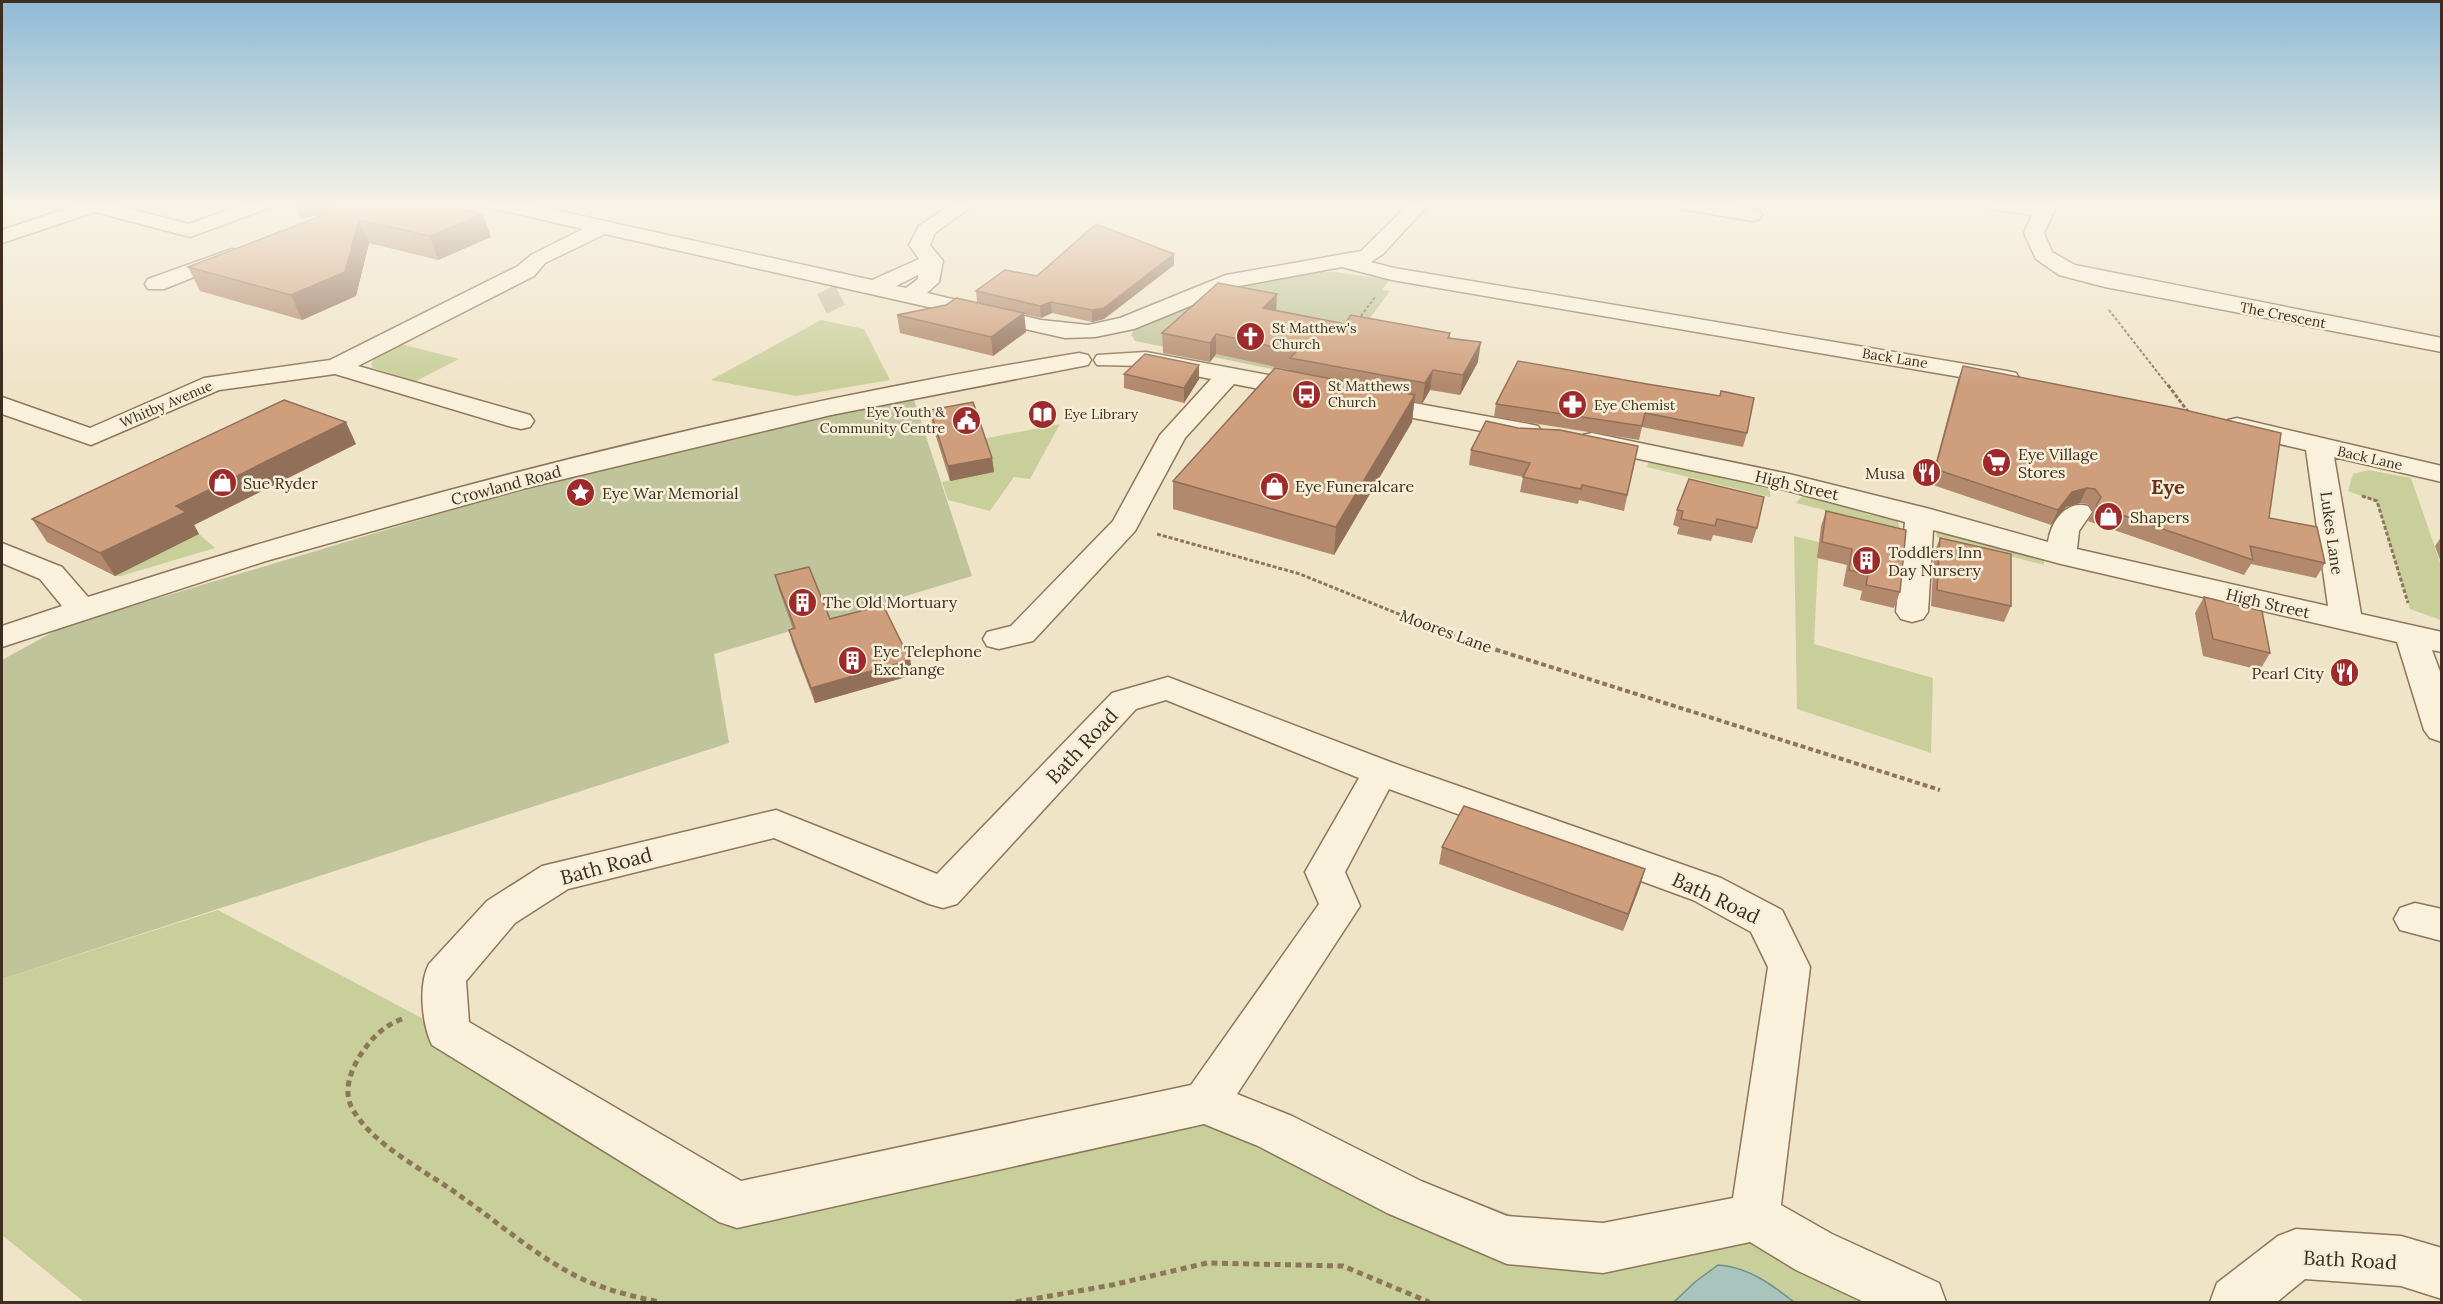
<svg xmlns="http://www.w3.org/2000/svg" width="2443" height="1304" font-family="Lora,serif">
<style>
.green{fill:#c9cf9b}
.cemetery{fill:#bfc49a}
.water{fill:#a9c4bc;stroke:#6f938a;stroke-width:1.5}
.lines{fill:none;stroke-linecap:round;stroke-linejoin:round}
.minor-tunnel{stroke:#ccc0a6;stroke-width:22;stroke-dasharray:22 11;stroke-linecap:butt}
.minor-casing{stroke:#8d765c;stroke-width:3}
.path-far3{stroke:#8d765c;stroke-width:2;stroke-dasharray:3 2;stroke-linecap:butt}
.path-far2{stroke:#8d765c;stroke-width:3;stroke-dasharray:4 2;stroke-linecap:butt}
.path-far1{stroke:#8d765c;stroke-width:4;stroke-dasharray:5 3;stroke-linecap:butt}
.path{stroke:#8d765c;stroke-width:5;stroke-dasharray:6 4.5;stroke-linecap:butt}
.minor{fill:#faf1dc;fill-rule:evenodd}
.wall{fill:#b2896c}
.shaded-wall{fill:#916f58}
.building{fill:#cf9f7d;stroke:#916f58;stroke-width:1.5}
.labels{text-anchor:middle;stroke-width:5;stroke-linejoin:round;paint-order:stroke}
.far-street-label{font-size:14px;fill:#3d2e20;stroke:#f7eed8}
.far-poi-label{font-size:14px;fill:#3d2e20;stroke:#f7eed8;text-anchor:start}
.poi-label{font-size:16px;fill:#3d2e20;stroke:#f7eed8;text-anchor:start}
.street-label{font-size:16px;fill:#3d2e20;stroke:#f7eed8}
.quarter-label{font-size:20px;font-weight:bold;fill:#6b2e1e;stroke:#f7eed8}
.near-street-label{font-size:20px;fill:#3d2e20;stroke:#f7eed8}
</style>
<rect width="100%" height="100%" fill="#f0e4c8"/>
<!-- green -->
<g class="green">
<path d="M821 320 864 329 890 380 796 396 711 380Z"/>
<path d="M401 344 459 359 416 381 373 368 371 364 376 356Z"/>
<path d="M1060 424 1030 479 1014 477 990 511 948 500 942 482 994 472 982 439Z"/>
<path d="M1650 459 1771 485 1770 497 1647 467Z"/>
<path d="M2368 470 2411 478 2441 565V620L2410 609 2377 502 2348 491 2353 474Z"/>
<path d="M1805 493 1870 515 1896 516 1900 529 1796 503Z"/>
<path d="M1935 527 2044 559V565L1937 537Z"/>
<path d="M199 534 215 548 121 576H115Z"/>
<path d="M1794 536 1819 542 1814 644 1933 678 1931 753 1797 709Z"/>
<path d="M218 910 448 1032 737 1205 1205 1103 1603 1248 1755 1217 1814 1252 1920 1302H84L2 1235V979Z"/>
</g>
<!-- cemetery -->
<g class="cemetery">
<path d="M1309 272H1335L1389 280 1382 290 1390 291 1325 380 1135 341 1131 334 1138 327 1241 283Z"/>
<path d="M913 397 972 576 714 654 729 743 2 979V660L62 627 499 496 705 443Z"/>
</g>
<!-- water -->
<path class="water" d="M1718 1265C1748 1267 1771 1284 1794 1302H1674L1695 1282Z"/>
<g class="lines">
<!-- minor-tunnel -->
<path class="minor-tunnel" d="M822 304 840 295"/>
<defs>
<g id="minor">
<path d="M73 203H107L189 224 246 203H274L272 207 190 237 95 212 2 243V230L74 206Z"/>
<path d="M485 203H523L872 280 919 259 909 245 919 226 953 203H976L935 233 930 245 943 261 939 282 927 293 1041 320 1088 325 1120 318 1226 275 1361 251 1410 203H1430L1383 254 1371 262 1394 268 2007 371 2016 373 2019 378 2016 383 2007 385 1392 280 1342 267 1239 286 1134 329 1095 337 1065 338 605 234 545 263 534 276 358 366 530 415 534 421 530 427 521 429 512 427 335 374 219 390 91 445 2 414V397L90 428 204 378 330 360 518 266 531 255 583 229 487 207ZM918 275V279L906 288 896 286Z"/>
<path d="M1673 203H1719L1759 211 1762 215 1759 219 1752 221 1682 209Z"/>
<path d="M1983 203H2058L2044 233 2052 252 2075 265 2442 338V352L2105 287 2059 275 2036 259 2024 233 2032 215 1992 209Z"/>
<path d="M232 249 239 251 243 255 239 259 164 289H148L145 284 148 279Z"/>
<path d="M1146 352 1305 382 1314 385 1318 390 1314 395 1305 398 1234 384 1185 438 1135 531 1033 641 999 649 987 646 983 639 987 632 1011 626 1113 521 1160 435 1211 379 1146 366 1097 365 1094 360 1097 355Z"/>
<path d="M1079 353 1088 355 1091 360 1088 365 831 415 522 489 266 561 2 647V626L62 606 40 579 2 563V543L62 567 88 597C411 493 744 408 1079 353Z"/>
<path d="M1370 395 1529 424 1538 426 1542 432 1538 438 1529 440 1361 408 1357 403 1361 398Z"/>
<path d="M2237 418 2442 466V482L2334 457 2361 614 2442 632V652L2432 650 2442 677V742L2430 738 2424 730 2397 642 2061 564 1933 530 1928 612 1923 619 1912 622 1901 619 1896 612 1905 522 1785 490 1592 449 1583 447 1579 441 1583 435 1592 433 1789 474 1930 509 2048 542C2051 521 2066 500 2088 506L2092 512 2079 531 2077 549 2328 606 2306 450 2228 432 2224 426 2228 420Z"/>
<path d="M1168 677 1393 763 1721 878 1782 910 1810 967 1781 1205 1832 1234 1939 1283 1946 1302H1864L1796 1270 1750 1242 1603 1273 1507 1264 1387 1213 1258 1146 1204 1124 737 1228 719 1222 432 1045C422 1024 418 985 429 964L487 901 542 866 776 810 937 874 1112 693ZM1166 700 1359 778 1305 872 1319 904 1191 1085 741 1181 469 1022 466 981 515 923 568 889 774 838 929 904 943 908 957 904 1136 709ZM1389 789 1693 900 1751 932 1768 967 1733 1198 1603 1223 1507 1216 1421 1181 1292 1116 1237 1094 1360 906 1345 872Z"/>
<path d="M2415 903 2442 909V941L2400 930 2394 919 2400 908Z"/>
<path d="M2296 1229 2401 1236 2442 1248V1299L2401 1286 2305 1279 2277 1302H2210L2217 1283 2278 1236Z"/>
</g>
</defs>
<!-- minor casing -->
<use href="#minor" class="minor-casing"/>
<!-- path-far3 -->
<g class="path-far3">
<path d="M2109 310 2169 387"/>
<path d="M1358 320 1375 297"/>
</g>
<!-- path-far2 -->
<g class="path-far2">
<path d="M2168 385 2189 413"/>
<path d="M2362 496 2377 501 2408 603"/>
<path d="M1157 534 1300 574 1416 621"/>
</g>
<!-- path-far1 -->
<path class="path-far1" d="M1413 619 1456 637 1940 790"/>
<!-- path -->
<g class="path">
<path d="M402 1019C383 1026 372 1038 361 1054 352 1068 343 1089 351 1106 369 1144 430 1173 463 1198 500 1224 535 1255 576 1276 602 1289 631 1296 659 1302"/>
<path d="M1016 1302 1112 1285 1207 1263 1343 1266 1429 1302"/>
</g>
<!-- minor -->
<use href="#minor" class="minor"/>
</g>
<!-- wall -->
<g class="wall">
<path d="M294 203H438L483 214 491 237 438 260 369 243 356 296 302 320 200 291 188 267 318 217 314 216 301 218Z"/>
<path d="M1174 254V265L1104 319 1092 322 1052 313 1041 318 1024 314 1026 332 993 356 900 333 897 315 977 302 976 291 1037 276Z"/>
<path d="M1276 310 1345 324 1450 333V338L1478 362 1460 395 1430 390 1422 404 1414 402 1412 422 1334 555 1173 509V481L1290 370 1216 354 1210 362 1163 353 1162 333Z"/>
<path d="M1518 361 1747 433 1743 447 1642 427 1639 440 1494 417 1496 404Z"/>
<path d="M1199 365V379L1184 403 1124 388V374Z"/>
<path d="M1963 366 2269 518 2325 563 2316 578 2251 564 2244 575 2088 521 2093 511 2088 504 2080 503 2066 507 2051 525 1930 484 1958 379Z"/>
<path d="M930 410 992 458 994 472 950 481 932 424Z"/>
<path d="M1518 428 1638 446 1624 511 1579 500 1578 504 1520 492 1523 477 1469 465 1471 450Z"/>
<path d="M356 444 194 525 199 534 115 576 47 542 32 519Z"/>
<path d="M1677 510 1757 528 1752 543 1713 535 1711 541 1677 534 1679 527 1673 525Z"/>
<path d="M1826 511 1900 592 1894 608 1860 600 1862 591 1843 586 1847 565 1817 558 1821 526Z"/>
<path d="M2442 536V565L2435 546Z"/>
<path d="M1940 538 2011 606 2004 622 1931 606 1934 553Z"/>
<path d="M775 575 830 619 910 660 913 675 815 703 793 645 789 630 793 629 779 590Z"/>
<path d="M2204 597 2270 653 2260 670 2203 656 2195 613Z"/>
<path d="M1442 847 1645 869 1640 886 1623 931 1439 864Z"/>
</g>
<!-- shaded-wall -->
<g class="shaded-wall">
<path d="M294 203H308L314 216 301 218Z"/>
<path d="M483 214 491 237 438 260 430 236Z"/>
<path d="M359 220 369 243 356 296 302 320 291 295Z"/>
<path d="M1174 254V265L1104 319 1092 322V310Z"/>
<path d="M1277 294 1276 313 1263 308Z"/>
<path d="M1051 302 1052 313 1041 318 1040 306Z"/>
<path d="M1024 313 1026 332 993 356 991 337Z"/>
<path d="M1216 334V354L1210 362V343Z"/>
<path d="M1481 342 1478 362 1460 395 1463 375Z"/>
<path d="M1199 365V379L1184 403V388Z"/>
<path d="M1433 370 1430 390 1422 404 1425 383Z"/>
<path d="M1415 395 1412 422 1334 555 1336 527Z"/>
<path d="M346 422 356 444 194 525 199 534 115 576 100 553 176 506Z"/>
<path d="M992 458 994 472 950 481 948 466Z"/>
<path d="M2087 488 2080 503 2066 507 2051 525 2058 510 2072 492Z"/>
<path d="M910 660 913 675 815 703 811 688Z"/>
<path d="M1645 869 1640 886 1623 931 1628 914Z"/>
</g>
<!-- building -->
<g class="building">
<path d="M324 203H438L483 214 430 236 359 220 345 272 291 295 188 267 342 208Z"/>
<path d="M1096 224 1174 254 1104 308 1092 310 1051 302 1040 306 976 291 1005 270 1037 276Z"/>
<path d="M1218 283 1277 294 1263 308 1345 324 1351 315 1450 333 1448 338 1481 342 1463 375 1433 370 1425 383 1290 358 1296 352 1216 334 1210 343 1162 333Z"/>
<path d="M956 298 1024 313 991 337 897 315 946 305Z"/>
<path d="M1145 354 1199 365 1184 388 1124 374Z"/>
<path d="M1518 361 1647 384 1720 396 1721 391 1754 398 1747 433 1645 413 1642 426 1496 404Z"/>
<path d="M1963 366 2181 409 2281 433 2269 518 2317 527 2325 563 2250 546 2253 560 2096 506 2101 497 2095 489 2087 488 2072 492 2058 510 1935 469Z"/>
<path d="M1275 368 1415 395 1336 527 1173 481Z"/>
<path d="M284 400 346 422 176 506 186 512 100 553 32 519Z"/>
<path d="M973 402 992 458 948 466 930 410Z"/>
<path d="M1486 421 1518 428 1560 430 1638 446 1627 495 1582 485 1581 489 1523 477 1530 463 1471 450Z"/>
<path d="M1689 479 1764 497 1757 528 1717 519 1715 526 1681 519 1683 511 1677 510Z"/>
<path d="M1826 511 1906 530 1900 592 1866 585 1868 575 1849 570 1852 549 1822 542Z"/>
<path d="M1940 538 2011 554V606L1937 590Z"/>
<path d="M809 567 830 619 883 605 910 660 811 688 789 630 795 628 775 575Z"/>
<path d="M2204 597 2262 611 2270 653 2213 639Z"/>
<path d="M1464 806 1645 869 1628 914 1442 847Z"/>
</g>
<!-- sky -->
<linearGradient id="sky" x2="0" y2="1"><stop stop-color="#8fbad6"/><stop offset="0.53" stop-color="#f8f3e6"/><stop offset="1" stop-color="#f8f3e6" stop-opacity="0"/></linearGradient>
<rect width="2443" height="386" fill="url(#sky)"/>
<!-- icons -->
<defs>
<symbol id="church-disc" viewBox="-11 -11 22 22"><circle r="9.5" fill="#9e2a2b" stroke="#f7eed8"/><path d="M-1.2-6h2.4v3.5h3.3v2.4h-3.3V6h-2.4V-.1h-3.3v-2.4h3.3Z" fill="#fff"/></symbol>
<symbol id="bus-disc" viewBox="-11 -11 22 22"><circle r="9.5" fill="#9e2a2b" stroke="#f7eed8"/><path d="M-5-6H5V4H4V6H2V4H-2V6H-4V4H-5ZM-3.5-4V0h7V-4ZM-3.5 1.2v1.5H-2V1.2ZM2 1.2v1.5H3.5V1.2Z" fill="#fff"/></symbol>
<symbol id="pharmacy-disc" viewBox="-11 -11 22 22"><circle r="9.5" fill="#9e2a2b" stroke="#f7eed8"/><path d="M-2-6h4v4h4v4h-4v4h-4v-4h-4v-4h4Z" fill="#fff"/></symbol>
<symbol id="library-disc" viewBox="-11 -11 22 22"><circle r="9.5" fill="#9e2a2b" stroke="#f7eed8"/><path d="M-6-4Q-3-5.5-.7-3.5V5Q-3 3-6 4ZM6-4Q3-5.5 .7-3.5V5Q3 3 6 4Z" fill="#fff"/></symbol>
<symbol id="civic-disc" viewBox="-11 -11 22 22"><circle r="9.5" fill="#9e2a2b" stroke="#f7eed8"/><path d="M-.6-6.5H3V-4.5H.6V-3L4-1V1h2V6H-6V1h2V-1L-.6-3ZM-1.2 2.5V6h2.4V2.5Z" fill="#fff"/></symbol>
<symbol id="supermarket-disc" viewBox="-11 -11 22 22"><circle r="9.5" fill="#9e2a2b" stroke="#f7eed8"/><path d="M-6-5.5h2.5l.6 2H6L4.5 2H-2.5L-4.4-4H-6ZM-1.5 3.2a1.3 1.3 0 1 0 .1 0ZM3 3.2a1.3 1.3 0 1 0 .1 0Z" fill="#fff"/></symbol>
<symbol id="restaurant-disc" viewBox="-11 -11 22 22"><circle r="9.5" fill="#9e2a2b" stroke="#f7eed8"/><path d="M-5-6h1v4h1v-4h1v4h1v-4h1v5L-1.5 .5V6h-2V.5L-5-1ZM5-6V6H3V1.5H1.5Q1.5-4 5-6Z" fill="#fff"/></symbol>
<symbol id="shop-disc" viewBox="-11 -11 22 22"><circle r="9.5" fill="#9e2a2b" stroke="#f7eed8"/><path d="M-5-2.5h2.3a2.7 3.5 0 0 1 5.4 0H5L5.5 6h-11ZM-1.5-2.5h3a1.5 2.3 0 0 0-3 0Z" fill="#fff"/></symbol>
<symbol id="sight-disc" viewBox="-11 -11 22 22"><circle r="9.5" fill="#9e2a2b" stroke="#f7eed8"/><path d="M0-6L1.8-2.2L6-1.7L2.9 1.2L3.7 5.4L0 3.3L-3.7 5.4L-2.9 1.2L-6-1.7L-1.8-2.2Z" fill="#fff"/></symbol>
<symbol id="building-disc" viewBox="-11 -11 22 22"><circle r="9.5" fill="#9e2a2b" stroke="#f7eed8"/><path d="M-4-6H4V6H1V3H-1V6H-4ZM-2.5-4.3h1.7v1.8h-1.7ZM.8-4.3h1.7v1.8H.8ZM-2.5-1h1.7V.8h-1.7ZM.8-1h1.7V.8H.8Z" fill="#fff"/></symbol>
</defs>
<g fill-rule="evenodd">
<use href="#church-disc" x="1234" y="320" width="33" height="33"/>
<use href="#bus-disc" x="1290" y="378" width="33" height="33"/>
<use href="#pharmacy-disc" x="1556" y="388" width="33" height="33"/>
<use href="#library-disc" x="1026" y="398" width="33" height="33"/>
<use href="#civic-disc" x="950" y="404" width="33" height="33"/>
<use href="#supermarket-disc" x="1980" y="446" width="33" height="33"/>
<use href="#restaurant-disc" x="1910" y="456" width="33" height="33"/>
<use href="#shop-disc" x="206" y="466" width="33" height="33"/>
<use href="#shop-disc" x="1258" y="470" width="33" height="33"/>
<use href="#sight-disc" x="564" y="476" width="33" height="33"/>
<use href="#shop-disc" x="2092" y="500" width="33" height="33"/>
<use href="#building-disc" x="1850" y="544" width="33" height="33"/>
<use href="#building-disc" x="786" y="586" width="33" height="33"/>
<use href="#building-disc" x="836" y="644" width="33" height="33"/>
<use href="#restaurant-disc" x="2328" y="656" width="33" height="33"/>
</g>
<g class="labels">
<!-- far-street labels -->
<g class="far-street-label">
<text transform="translate(2283 315) rotate(11)" y="5">The Crescent</text>
<text transform="translate(1895 358) rotate(9)" y="5">Back Lane</text>
<text transform="translate(166 404) rotate(-23)" y="5">Whitby Avenue</text>
<text transform="translate(2370 458) rotate(13)" y="5">Back Lane</text>
</g>
<!-- far-poi labels -->
<g class="far-poi-label">
<text x="1272" y="333">St Matthew's<tspan x="1272" dy="16">Church</tspan></text>
<text x="1328" y="391">St Matthews<tspan x="1328" dy="16">Church</tspan></text>
<text x="1594" y="410">Eye Chemist</text>
<text x="945" y="417" text-anchor="end">Eye Youth &amp;<tspan x="945" dy="16">Community Centre</tspan></text>
<text x="1064" y="419">Eye Library</text>
</g>
<!-- poi labels -->
<g class="poi-label">
<text x="2018" y="460">Eye Village<tspan x="2018" dy="18">Stores</tspan></text>
<text x="1905" y="479" text-anchor="end">Musa</text>
<text x="243" y="489">Sue Ryder</text>
<text x="1295" y="492">Eye Funeralcare</text>
<text x="602" y="499">Eye War Memorial</text>
<text x="2130" y="523">Shapers</text>
<text x="1888" y="558">Toddlers Inn<tspan x="1888" dy="18">Day Nursery</tspan></text>
<text x="823" y="608">The Old Mortuary</text>
<text x="873" y="657">Eye Telephone<tspan x="873" dy="18">Exchange</tspan></text>
<text x="2324" y="679" text-anchor="end">Pearl City</text>
</g>
<!-- street labels -->
<g class="street-label">
<text transform="translate(506 485) rotate(-15)" y="6">Crowland Road</text>
<text transform="translate(1797 485) rotate(13)" y="6">High Street</text>
<text transform="translate(2332 533) rotate(82)" y="6">Lukes Lane</text>
<text transform="translate(2268 603) rotate(13)" y="6">High Street</text>
<text transform="translate(1446 631) rotate(20)" y="6">Moores Lane</text>
</g>
<!-- quarter labels -->
<g class="quarter-label">
<text x="2168" y="494">Eye</text>
</g>
<!-- near-street labels -->
<g class="near-street-label">
<text transform="translate(1082 746) rotate(-47)" y="7">Bath Road</text>
<text transform="translate(606 866) rotate(-15)" y="7">Bath Road</text>
<text transform="translate(1716 898) rotate(25)" y="7">Bath Road</text>
<text transform="translate(2350 1260) rotate(3)" y="7">Bath Road</text>
</g>
</g>
<!-- border -->
<rect width="2443" height="1304" fill="none" stroke="#3d2e20" stroke-width="6"/>
</svg>
